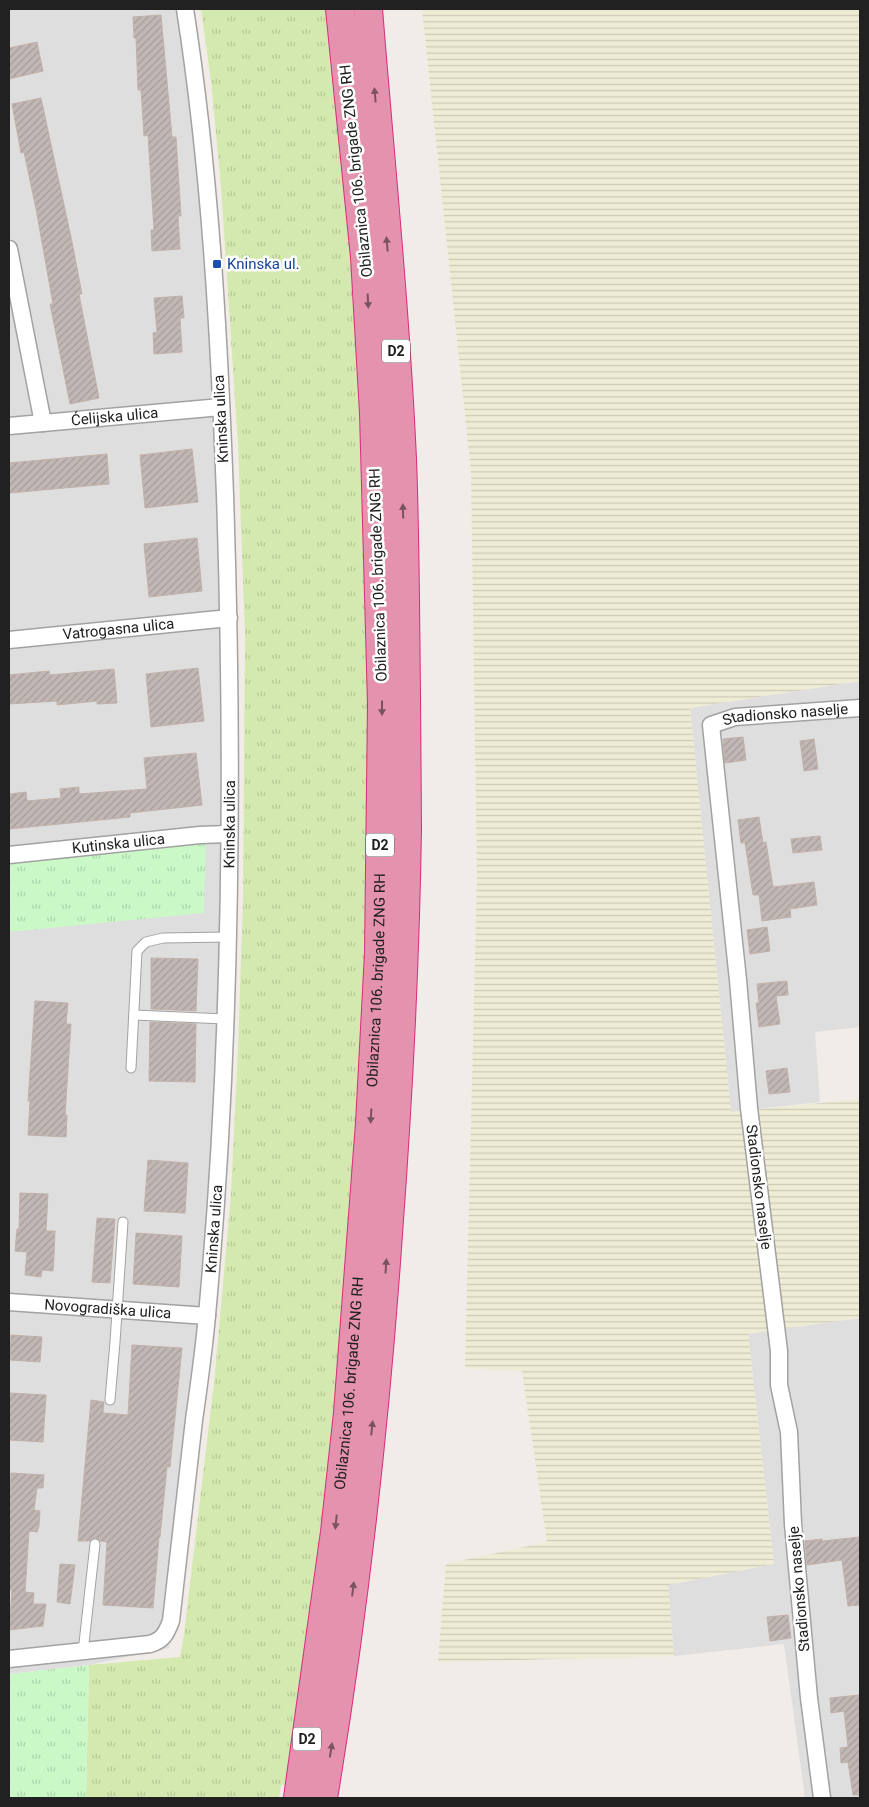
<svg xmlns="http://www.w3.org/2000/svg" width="869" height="1807" font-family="Roboto,sans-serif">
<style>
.residential{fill:#dfdede}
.farmland{fill:url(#farmland-rules)}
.grass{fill:url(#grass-tufts)}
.park{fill:url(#park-tufts)}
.building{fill:url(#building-hatch);stroke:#c2b1aa}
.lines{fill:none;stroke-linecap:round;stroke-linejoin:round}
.lane-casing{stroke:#a2a2a2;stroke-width:11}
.street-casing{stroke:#a2a2a2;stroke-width:19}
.highway-casing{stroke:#d72c81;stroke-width:30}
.lane{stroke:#fff;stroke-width:9}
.street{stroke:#fff;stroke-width:16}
.highway{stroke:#e592ae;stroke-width:28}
.oneway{fill:#795460}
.transit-dot{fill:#1a4fb4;stroke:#fff;stroke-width:2}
.labels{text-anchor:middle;stroke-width:5;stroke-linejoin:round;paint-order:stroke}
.shield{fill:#fff;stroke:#646464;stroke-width:1}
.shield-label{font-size:14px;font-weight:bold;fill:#212121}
.street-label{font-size:15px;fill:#212121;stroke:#fff}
.transit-label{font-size:15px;fill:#164399;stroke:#fff;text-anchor:start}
</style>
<defs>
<pattern id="farmland-rules" width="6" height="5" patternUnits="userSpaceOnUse" patternTransform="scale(1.25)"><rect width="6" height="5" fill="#eeecd4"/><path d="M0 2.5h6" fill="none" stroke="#cccab6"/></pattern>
<pattern id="grass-tufts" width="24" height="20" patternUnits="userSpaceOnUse" patternTransform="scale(1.25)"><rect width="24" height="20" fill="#d4e9af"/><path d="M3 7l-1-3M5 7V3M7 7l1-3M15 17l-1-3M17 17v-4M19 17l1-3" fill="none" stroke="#b6c896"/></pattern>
<pattern id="park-tufts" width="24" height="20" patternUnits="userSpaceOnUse" patternTransform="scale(1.25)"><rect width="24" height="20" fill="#caf8c7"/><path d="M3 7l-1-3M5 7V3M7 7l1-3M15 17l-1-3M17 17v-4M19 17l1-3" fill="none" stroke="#add4ab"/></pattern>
<pattern id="building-hatch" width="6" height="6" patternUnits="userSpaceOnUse" patternTransform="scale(1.25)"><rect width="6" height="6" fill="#c1b7b4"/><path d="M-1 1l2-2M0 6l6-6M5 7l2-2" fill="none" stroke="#a69d9a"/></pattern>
</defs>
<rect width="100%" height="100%" fill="#f1ece7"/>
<!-- residential -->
<g class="residential">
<path d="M9 9H181L186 37 214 395 224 630 220 1028 202 1305 169 1648 89 1665 9 1674Z"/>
<path d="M860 681V1027L815 1032 820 1102 731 1112 690 708Z"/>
<path d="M860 1318V1798H805L784 1644 674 1656 668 1585 774 1564 748 1333Z"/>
</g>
<!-- farmland -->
<path class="farmland" d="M422 9H860V681L690 708 731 1112 860 1099V1318L748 1334 774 1564 668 1585 674 1656 438 1662 446 1564 547 1542 522 1371 465 1368 477 877 471 471Z"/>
<!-- grass -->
<path class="grass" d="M201 9H331L361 336 373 852 342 1399 294 1785H281L279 1798H86L89 1665 180 1657 184 1634 215 1374 231 1194 238 1049 243 901 245 635 238 446 221 186 211 82Z"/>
<!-- park -->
<g class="park">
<path d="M206 844 204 913 9 932V863Z"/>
<path d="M89 1665 86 1798H9V1674Z"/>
</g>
<!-- building -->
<g class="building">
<path d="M161 15 172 137H176L181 216H178L180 249 152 251 151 230H154L148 135 144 136 141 90H138L136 38H134L133 17Z"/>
<path d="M37 42 43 71 9 79V48Z"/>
<path d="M41 98 72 242 82 294H79L99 398 70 404 50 304H53L36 209 24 152 21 153 12 104Z"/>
<path d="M182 296 184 318H180L182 352 154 354 153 333 157 332 154 298Z"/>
<path d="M192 449 198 502 145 508 140 455Z"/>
<path d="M107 454 109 484 9 493V463Z"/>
<path d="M197 538 202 591 149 597 144 544Z"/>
<path d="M198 668 204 721 151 727 146 674Z"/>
<path d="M114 669 117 703 97 704V701L57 705V701L9 704V675L49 671 50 675Z"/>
<path d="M743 737 746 760 725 763 723 739Z"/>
<path d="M814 739 818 769 804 771 800 741Z"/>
<path d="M196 753 202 805 130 813V817L9 829V794L26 792 27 801 61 798 60 789 79 787V794L147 789 144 758Z"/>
<path d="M759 817 763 843 766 842 773 887 814 882 817 905 790 909 791 917 762 921 759 895H753L745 843H741L738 820Z"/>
<path d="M820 836 822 850 793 853 791 839Z"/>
<path d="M767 927 770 951 750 954 747 930Z"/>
<path d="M151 958 198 959 196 1011 151 1009Z"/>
<path d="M787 981 788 995 776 996 780 1024 759 1027 756 1003H759L757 984Z"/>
<path d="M35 1001 68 1003 66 1024H71L65 1115H67L66 1137 28 1135 30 1101H28Z"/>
<path d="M150 1022 196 1024 195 1082 149 1081Z"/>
<path d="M787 1068 790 1092 769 1094 766 1071Z"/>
<path d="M148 1160 188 1163 185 1213 144 1211Z"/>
<path d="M20 1193 48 1194 46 1231H55L54 1256 53 1271 42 1270 41 1277 25 1275 27 1252 15 1251 17 1229H19Z"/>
<path d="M97 1218 115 1219 110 1283 92 1282Z"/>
<path d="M136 1233 182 1236 179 1287 133 1284Z"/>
<path d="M11 1335 42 1337 40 1362 10 1360Z"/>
<path d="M132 1345 182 1348 170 1467H167L160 1537H159L153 1608 103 1605 107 1542 101 1541 95 1538 90 1541H78L91 1400 104 1402 103 1413 128 1415Z"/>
<path d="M9 1393 46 1395 43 1442 9 1440Z"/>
<path d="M11 1473 44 1475 43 1488H37L34 1510 40 1511 39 1526 37 1532 29 1531 25 1592 34 1593 33 1604H46L43 1626 9 1630 12 1590H9V1507Z"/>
<path d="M860 1537V1605L848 1606 842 1560 807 1565 805 1541 822 1539V1541Z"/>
<path d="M60 1564 75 1565 70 1604 57 1602Z"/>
<path d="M788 1615 791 1638 770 1641 767 1617Z"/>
<path d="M859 1695 860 1795H853L848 1762 841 1763 840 1748 848 1747 844 1711 831 1713 830 1698Z"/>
</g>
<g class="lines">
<defs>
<g id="lane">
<path d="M134 1015 225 1019"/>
<path d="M131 1068 137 951 146 942 163 938 227 937"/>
<path d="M110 1400 115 1342 123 1222"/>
<path d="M83 1652 95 1544"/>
</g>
<g id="street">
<path d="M9 249 43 423"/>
<path id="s1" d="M9 426 221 407"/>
<path id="s2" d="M9 640 229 618"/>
<path id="s3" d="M9 855 200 835 229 834"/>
<path id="s4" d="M9 1302 207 1316"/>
<path id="s5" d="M9 1659 150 1644C163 1640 166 1634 171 1621 179 1554 186 1487 194 1420 199 1385 204 1350 207 1315 232 1044 234 766 225 495 219 332 210 169 185 9"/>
<path id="s6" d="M822 1798 809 1698 793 1524 789 1432 779 1385V1351L749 1108 738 980 711 725 735 717 860 708"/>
</g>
<g id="highway">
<path id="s7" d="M298 1798 335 1532 348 1413 370 1123 379 953 382 704 374 413 365 257 340 9"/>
<path d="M323 1798C354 1611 375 1423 388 1234 398 1099 405 964 407 828 407 783 406 738 406 693 405 615 405 537 402 459 395 308 380 159 368 9"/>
</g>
</defs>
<!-- lane casing -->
<use href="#lane" class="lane-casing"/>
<!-- street casing -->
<use href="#street" class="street-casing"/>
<!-- highway casing -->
<use href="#highway" class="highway-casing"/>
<!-- lane -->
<use href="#lane" class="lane"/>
<!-- street -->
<use href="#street" class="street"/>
<!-- highway -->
<use href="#highway" class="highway"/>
</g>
<!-- one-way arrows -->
<defs><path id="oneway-solid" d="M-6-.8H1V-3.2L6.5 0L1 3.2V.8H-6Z" transform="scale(1.25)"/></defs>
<g class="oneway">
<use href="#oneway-solid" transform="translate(375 95) rotate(-95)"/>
<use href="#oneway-solid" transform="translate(387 244) rotate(-95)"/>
<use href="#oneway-solid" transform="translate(368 301) rotate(87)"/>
<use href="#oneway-solid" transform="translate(403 511) rotate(-92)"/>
<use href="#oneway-solid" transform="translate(382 708) rotate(90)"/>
<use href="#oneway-solid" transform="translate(371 1116) rotate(93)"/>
<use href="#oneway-solid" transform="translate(386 1266) rotate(-86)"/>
<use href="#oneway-solid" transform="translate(372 1428) rotate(-84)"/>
<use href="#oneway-solid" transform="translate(336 1522) rotate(96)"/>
<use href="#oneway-solid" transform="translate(353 1589) rotate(-83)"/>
<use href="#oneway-solid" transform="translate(331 1750) rotate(-81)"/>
</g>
<!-- markers -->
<rect class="transit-dot" x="212" y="259" width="10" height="10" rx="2.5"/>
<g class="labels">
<!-- shield labels -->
<g class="shield">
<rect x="382" y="339.5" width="28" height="23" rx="4"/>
<rect x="366" y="833.5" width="28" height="23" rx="4"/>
<rect x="293" y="1727.5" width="28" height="23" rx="4"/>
</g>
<g class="shield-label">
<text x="396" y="356">D2</text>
<text x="380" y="850">D2</text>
<text x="307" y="1744">D2</text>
</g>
<!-- street labels -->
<g class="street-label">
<text transform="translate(356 171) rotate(-96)" y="5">Obilaznica 106. brigade ZNG RH</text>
<text dy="5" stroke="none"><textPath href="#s1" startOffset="106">Ćelijska ulica</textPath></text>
<text transform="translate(221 419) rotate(-93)" y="5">Kninska ulica</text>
<text transform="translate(378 575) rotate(-92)" y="5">Obilaznica 106. brigade ZNG RH</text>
<text dy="5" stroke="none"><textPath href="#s2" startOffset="110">Vatrogasna ulica</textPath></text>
<text dy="5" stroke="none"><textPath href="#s6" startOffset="1155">Stadionsko naselje</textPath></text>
<text dy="5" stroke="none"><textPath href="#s5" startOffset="974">Kninska ulica</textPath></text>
<text dy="5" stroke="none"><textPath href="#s3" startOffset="110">Kutinska ulica</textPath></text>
<text dy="5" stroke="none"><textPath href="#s7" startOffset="822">Obilaznica 106. brigade ZNG RH</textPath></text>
<text transform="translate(759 1187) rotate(83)" y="5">Stadionsko naselje</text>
<text dy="5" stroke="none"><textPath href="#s5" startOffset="569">Kninska ulica</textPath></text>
<text dy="5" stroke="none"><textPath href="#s4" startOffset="99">Novogradiška ulica</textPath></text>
<text dy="5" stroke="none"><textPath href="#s7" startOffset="418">Obilaznica 106. brigade ZNG RH</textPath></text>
<text transform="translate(799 1589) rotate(-95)" y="5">Stadionsko naselje</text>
</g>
<!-- transit labels -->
<g class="transit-label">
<text x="227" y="269">Kninska ul.</text>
</g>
</g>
<!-- border -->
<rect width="869" height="1807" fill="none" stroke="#212121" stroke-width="20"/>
</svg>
